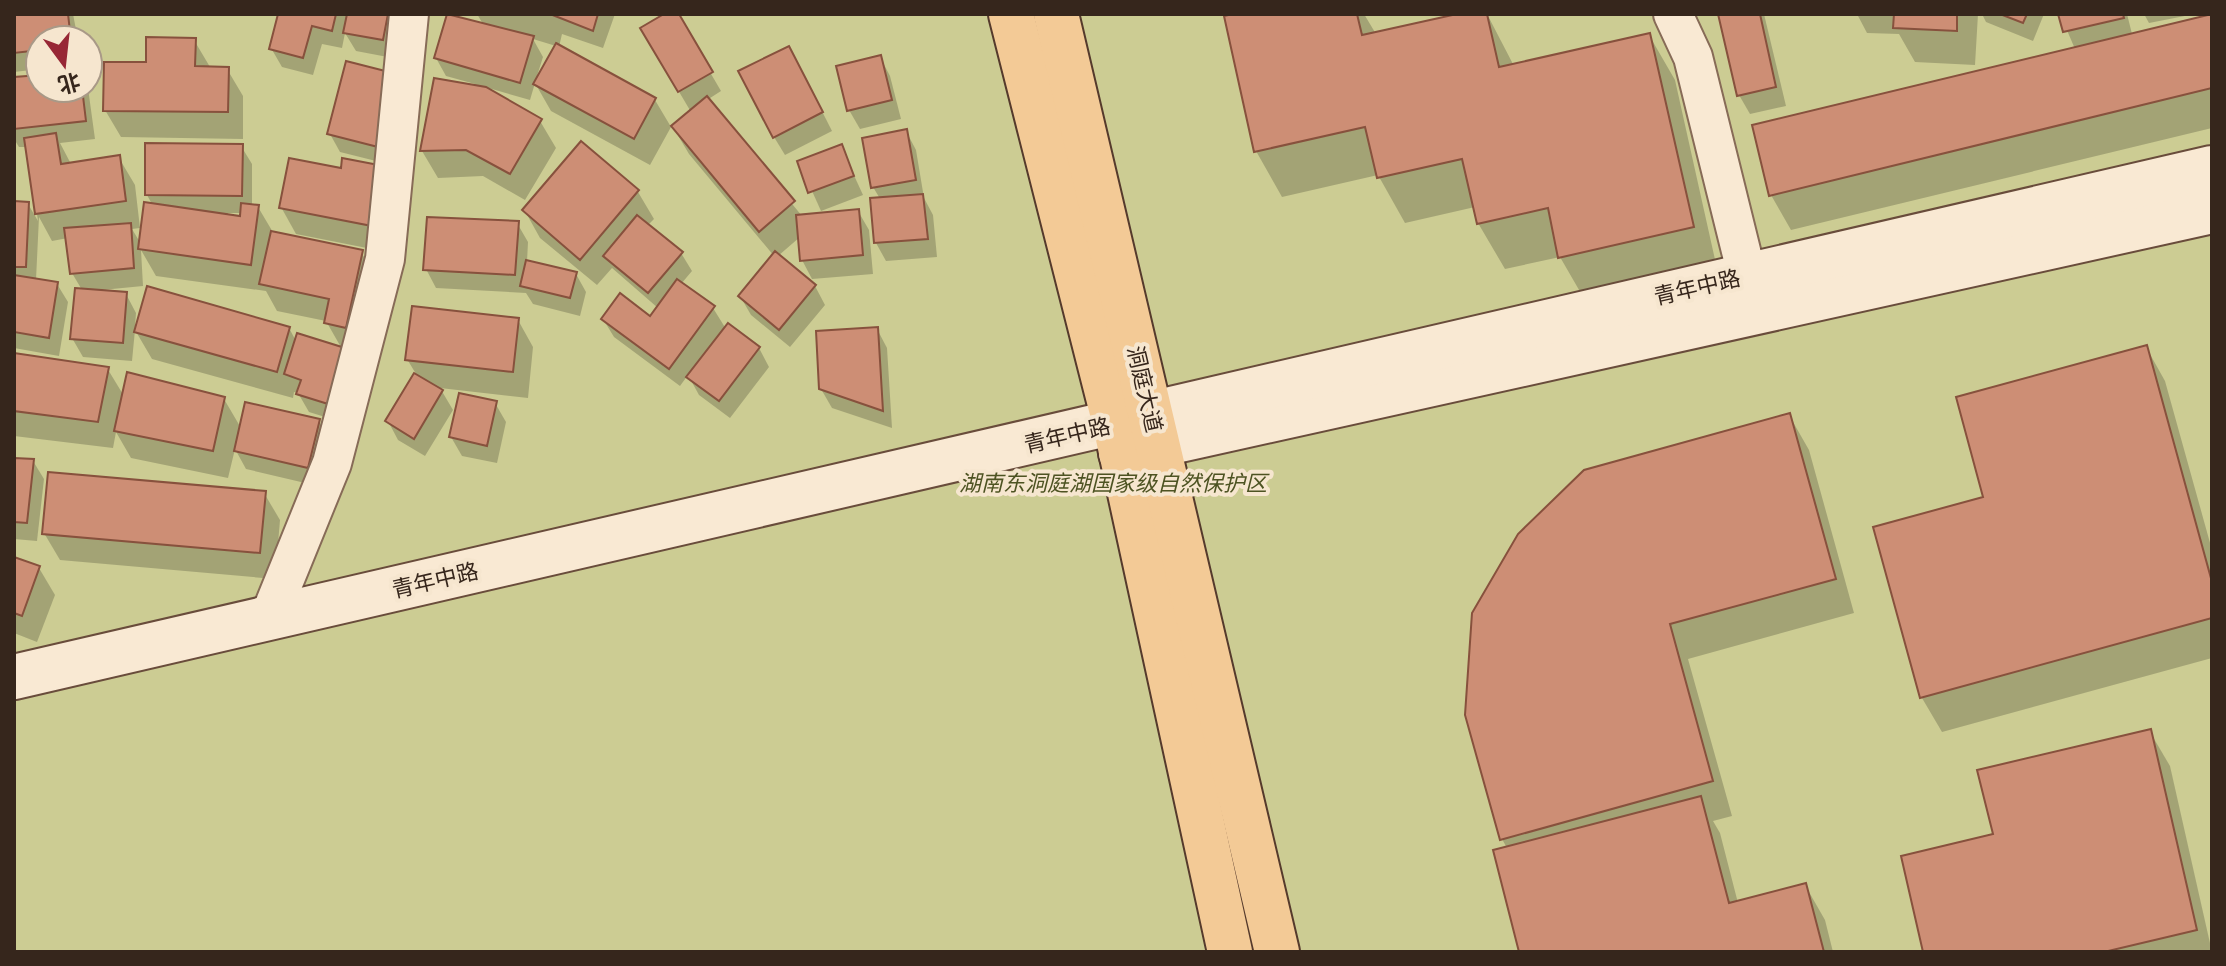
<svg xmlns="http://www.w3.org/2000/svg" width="2226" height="966" font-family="Lora,'Noto Sans SC',serif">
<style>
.green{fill:#cccc93;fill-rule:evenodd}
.shadow{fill:#0003;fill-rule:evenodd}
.building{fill:#cd8e75;stroke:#87513d;stroke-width:2}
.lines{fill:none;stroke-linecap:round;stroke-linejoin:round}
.street-casing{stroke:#876b57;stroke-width:42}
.secondary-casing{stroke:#694c3b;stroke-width:48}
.primary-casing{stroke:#553a2c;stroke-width:48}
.street{stroke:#f9e9d3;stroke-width:38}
.secondary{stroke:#f9e9d3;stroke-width:44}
.primary{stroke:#f3ca96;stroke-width:44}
.labels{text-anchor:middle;stroke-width:8;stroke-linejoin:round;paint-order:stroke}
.street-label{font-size:22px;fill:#36261c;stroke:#f6e6cf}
.park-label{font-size:22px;font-style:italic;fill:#4d5322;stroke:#f6e6cf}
</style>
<rect width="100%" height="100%" fill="#eedabf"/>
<!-- green -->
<path class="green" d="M14 14H2212V952H14ZM40 40H88V88H40Z"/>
<!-- shadow -->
<g class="shadow">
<path d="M14 14H73L78 40H40V69L14 72Z"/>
<path d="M280 14H399L393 58 356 51 345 33 342 48 322 44 313 75 282 67 271 48Z"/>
<path d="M449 14 483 24 477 14H615L603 48 562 34 559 47 655 100 671 127 650 165 551 111 535 83 530 100 485 87 540 121 556 148 525 200 483 176 438 178 422 151 435 80 474 87 475 84 446 76 436 58ZM533 39 556 46 537 76 543 57Z"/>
<path d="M668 14H676L721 91 707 100 802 216 858 211 869 230 873 274 812 279 802 260 800 237 778 256 815 286 825 305 790 347 751 315 740 296 774 256 689 154 673 127 691 112 642 29Z"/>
<path d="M1242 14H1364L1376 34 1466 14H1487L1514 66 1649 35 1675 80 1718 273 1586 302 1560 257 1505 269 1478 223 1475 207 1405 223 1378 175 1282 197 1256 151Z"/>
<path d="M1720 14H1764L1786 106 1750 114 1739 95Z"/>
<path d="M1857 14H1978L1975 65 1915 62 1899 34 1867 33Z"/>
<path d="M1982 14H2044L2033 41 1986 22Z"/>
<path d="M2060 14H2127L2132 34 2212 15V128L1791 230 1771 195 2075 49Z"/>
<path d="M2144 14H2195L2149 23Z"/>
<path d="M194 40 210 67 227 69 243 96V139L121 137 105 110 147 64Z"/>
<path d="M880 57 890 76 901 119 860 129 849 110Z"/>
<path d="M348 64 388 164 340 152 330 134Z"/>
<path d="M799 66 832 131 785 155 774 137Z"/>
<path d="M40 77V88H88L95 139 60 143 71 164 119 158 135 185 140 228 132 229 141 244 153 206 147 195 241 146 252 164V206L258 207 274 234 361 252 377 279 338 421 309 412 298 393 294 392 293 398 152 359 135 330 132 361 83 357 72 338 82 290 72 273 68 238 52 241 39 217 36 280 57 284 68 302 59 356 14 348V203L28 204 38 221 27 147H19L14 139V79ZM228 213H242L241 218 228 216ZM141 250 156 276 266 291 277 311 326 321 342 349 296 341 289 328 135 327 136 313 126 294 102 290 143 286Z"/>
<path d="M906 131 916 150 924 198 933 215 937 257 886 261 876 243 879 197 873 187Z"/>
<path d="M582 144 638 192 654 219 647 226 681 253 692 271 681 284 713 308 726 329 759 348 769 367 730 418 699 395 688 375 680 386 614 337 603 319 650 318 658 308 612 268 597 285 540 238 525 211Z"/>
<path d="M841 147 863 195 821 211 799 162Z"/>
<path d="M342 170 387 252 296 234 281 207Z"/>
<path d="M517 223 528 242 527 262 576 274 586 292 580 316 533 304 526 293 436 288 426 269Z"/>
<path d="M518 320 533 347 528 398 440 388 453 410 425 456 398 440 388 421 416 374 407 359Z"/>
<path d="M877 329 887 348 892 428 832 408 821 389Z"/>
<path d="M2146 347 2165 381 2212 550V658L1942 732 1922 698 1876 528 1986 498Z"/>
<path d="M14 355 107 368 124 396 224 399 241 428 319 421 329 440 318 486 246 469 235 449 228 478 131 458 116 432 113 448 14 436Z"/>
<path d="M495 403 506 422 497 463 462 456 451 437Z"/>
<path d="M1789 415 1809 450 1854 613 1688 659 1732 816 1713 821 1720 833 1738 903 1805 885 1825 920 1833 952H1521L1507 848 1502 839Z"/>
<path d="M14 460 33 461 44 479 37 541 14 539Z"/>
<path d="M264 493 280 520 275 579 60 560 44 533Z"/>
<path d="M14 559 39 568 55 595 37 642 14 633Z"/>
<path d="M2150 732 2170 766 2212 952H1925L1995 836Z"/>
</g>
<!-- building -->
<g class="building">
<path d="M14 14H68L71 40H40V50L14 53Z"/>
<path d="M278 14H336L332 31 312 26 303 58 269 49Z"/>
<path d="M347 14H388L383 40 343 33Z"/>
<path d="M447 14 534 36 520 83 434 58Z"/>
<path d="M550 14H598L593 31Z"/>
<path d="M664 14H679L713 72 678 92 640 28Z"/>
<path d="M1233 14H1357L1362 35 1457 14H1487L1499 67 1650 33 1694 227 1558 258 1548 208 1477 224 1462 159 1377 178 1365 127 1254 152 1224 16Z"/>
<path d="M1718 14H1760L1776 87 1737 96Z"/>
<path d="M1894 14H1957V31L1893 28Z"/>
<path d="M2000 14H2027L2023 23Z"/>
<path d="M2058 14H2123L2124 18 2063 32Z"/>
<path d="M2212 14V88L1769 196 1752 125Z"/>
<path d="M146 37 196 38 195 66 229 67 228 112 103 111 104 62H146Z"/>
<path d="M556 43 656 98 634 139 533 84Z"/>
<path d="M789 46 823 112 773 138 738 71Z"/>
<path d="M881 55 892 100 847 111 836 66Z"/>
<path d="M346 61 397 74 378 147 327 134Z"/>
<path d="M40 75V88H82L86 121 14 129V77Z"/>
<path d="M434 78 486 87 542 119 510 174 466 150 420 151Z"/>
<path d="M707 96 795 201 759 232 671 126Z"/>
<path d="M907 129 916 180 871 188 862 138Z"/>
<path d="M56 133 61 164 120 155 126 201 35 214 24 138Z"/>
<path d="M581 141 639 190 580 260 522 210Z"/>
<path d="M145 143 243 144 242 196 145 195Z"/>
<path d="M842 144 854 176 808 193 797 161Z"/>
<path d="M289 158 341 168 342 158 384 166 372 226 279 208Z"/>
<path d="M923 194 928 239 874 243 870 198Z"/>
<path d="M14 201 29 202 26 267H14Z"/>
<path d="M144 202 240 216 241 203 259 205 251 265 138 249Z"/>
<path d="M859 209 863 255 800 261 796 215Z"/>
<path d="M637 215 683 252 648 293 603 256Z"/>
<path d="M427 217 519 221 515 275 423 270Z"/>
<path d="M131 223 134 268 70 274 64 228Z"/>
<path d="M271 231 363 250 346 328 324 323 329 299 259 284Z"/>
<path d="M775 251 816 285 779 330 738 296Z"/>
<path d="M526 260 577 272 570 298 520 286Z"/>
<path d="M14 275 58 282 49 338 14 332Z"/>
<path d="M677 279 715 306 669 369 601 319 620 293 650 316Z"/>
<path d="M147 286 290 327 277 372 134 332Z"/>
<path d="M75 288 127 292 123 343 70 339Z"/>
<path d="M412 306 519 318 513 372 405 360Z"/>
<path d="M728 323 760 347 719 401 686 377Z"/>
<path d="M878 327 883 411 819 389 816 331Z"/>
<path d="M297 333 345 348 328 404 296 394 301 380 284 374Z"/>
<path d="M2147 345 2212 582V618L1920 698 1873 527 1983 497 1956 397Z"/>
<path d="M14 353 109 367 98 422 14 411Z"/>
<path d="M127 372 225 397 213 451 114 431Z"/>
<path d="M414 373 443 390 414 439 385 421Z"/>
<path d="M459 393 497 401 487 446 449 437Z"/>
<path d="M245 402 320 419 308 468 234 451Z"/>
<path d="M1790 413 1836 579 1670 624 1713 781 1500 840 1465 715 1472 613 1518 534 1584 470Z"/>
<path d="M14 458 34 459 27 523 14 522Z"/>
<path d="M48 472 266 491 260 553 42 534Z"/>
<path d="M14 557 40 566 22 616 14 613Z"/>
<path d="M2151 729 2197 930 2104 952H1923L1901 856 1993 834 1977 770Z"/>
<path d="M1701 796 1729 903 1806 883 1824 952H1519L1493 850Z"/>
</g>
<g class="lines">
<defs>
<g id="street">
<path d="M1673 14 1693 57 1747 275"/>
<path d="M269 618 332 463 385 259 409 14"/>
</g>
<g id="secondary">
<path d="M1121 453 2212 211"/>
<path d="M14 677 2212 168"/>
</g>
<g id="primary">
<path d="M1011 14 1115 424 1230 952"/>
<path d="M1056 14 1277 952"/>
</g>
</defs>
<!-- street casing -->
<use href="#street" class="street-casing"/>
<!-- secondary casing -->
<use href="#secondary" class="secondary-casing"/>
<!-- primary casing -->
<use href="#primary" class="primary-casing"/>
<!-- street -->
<use href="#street" class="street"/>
<!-- secondary -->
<use href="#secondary" class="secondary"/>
<!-- primary -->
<use href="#primary" class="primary"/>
</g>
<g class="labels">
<!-- street labels -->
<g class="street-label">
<text transform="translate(1697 287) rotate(-13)" y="8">青年中路</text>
<text transform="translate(1145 389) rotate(77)" y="8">洞庭大道</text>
<text transform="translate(1067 435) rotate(-13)" y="8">青年中路</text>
<text transform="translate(435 580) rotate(-13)" y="8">青年中路</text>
</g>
<!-- park labels -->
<g class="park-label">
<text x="1113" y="491">湖南东洞庭湖国家级自然保护区</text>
</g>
</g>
<!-- border -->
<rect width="2226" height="966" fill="none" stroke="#36261c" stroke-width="32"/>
<!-- north arrow -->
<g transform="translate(64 64) rotate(165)"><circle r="38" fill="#f6e6cf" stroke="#a99987" stroke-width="2"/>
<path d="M0-6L14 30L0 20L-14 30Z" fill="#972735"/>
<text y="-12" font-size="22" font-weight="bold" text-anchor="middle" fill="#36261c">北</text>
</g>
</svg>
